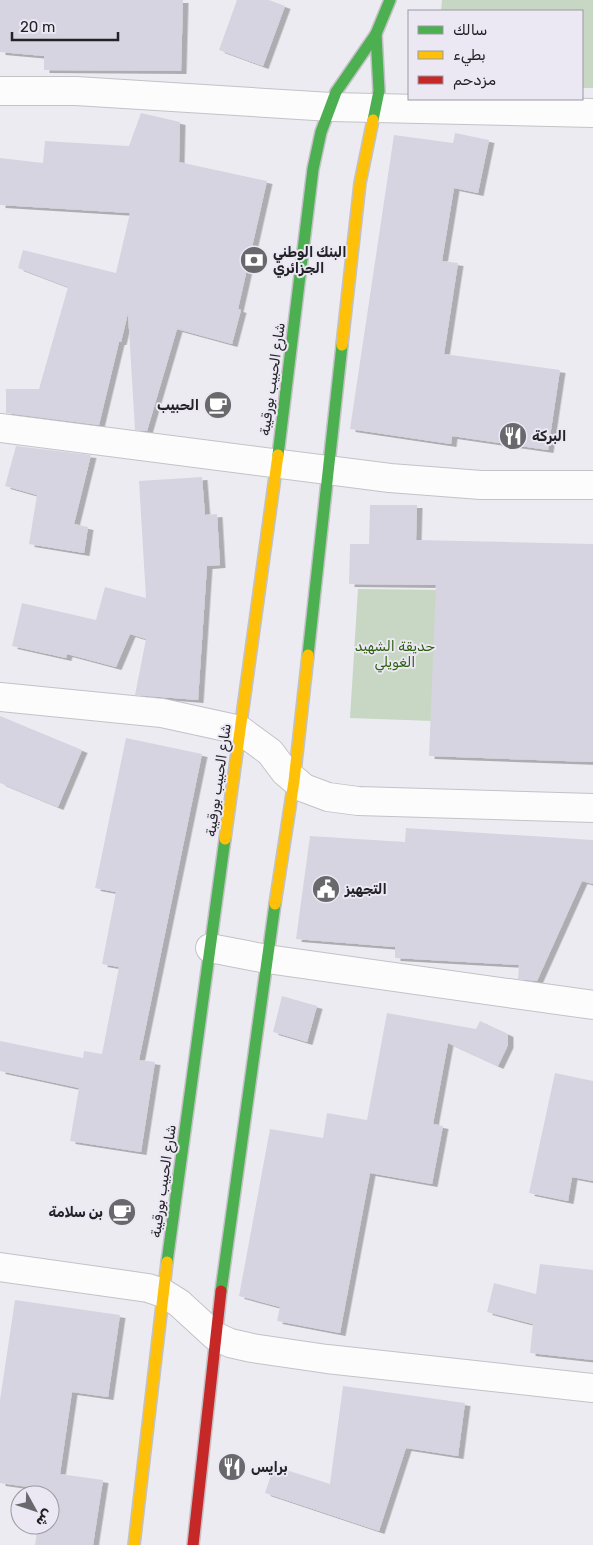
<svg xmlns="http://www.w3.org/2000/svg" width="593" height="1545" font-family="Rubik,Cairo,sans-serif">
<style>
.green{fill:#c7d7c3}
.building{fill:#d7d4e1;filter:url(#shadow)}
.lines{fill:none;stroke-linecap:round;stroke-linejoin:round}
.street-casing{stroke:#c3c2c6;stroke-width:30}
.fast-casing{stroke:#c3c2c6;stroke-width:14}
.slow-casing{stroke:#c3c2c6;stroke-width:14}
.jam-casing{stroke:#c3c2c6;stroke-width:14}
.street{stroke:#fcfcfd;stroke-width:28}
.fast{stroke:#4caf50;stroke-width:11}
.slow{stroke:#ffc107;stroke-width:11}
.jam{stroke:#c62828;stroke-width:11}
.labels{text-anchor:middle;stroke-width:4;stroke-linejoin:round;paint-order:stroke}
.poi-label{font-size:14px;font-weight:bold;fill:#232226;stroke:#ebe8f4;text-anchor:start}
.street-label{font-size:14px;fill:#232226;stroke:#ebe8f4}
.park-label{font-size:14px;fill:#2d6110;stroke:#ebe8f4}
</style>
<defs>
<filter id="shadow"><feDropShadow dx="5.5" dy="3" stdDeviation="0" flood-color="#0004"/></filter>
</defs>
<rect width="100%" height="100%" fill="#ecebf1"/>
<!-- green -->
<g class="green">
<path d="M442 0H593V88H582V11H441Z"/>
<path d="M358 589 440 590 433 721 350 718Z"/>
</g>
<!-- building -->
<g class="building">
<path d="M0 0H183L181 71 44 70V56L0 52Z"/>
<path d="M237 0H269L285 6 263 66 219 50Z"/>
<path d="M141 113 180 122 179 162 267 181 238 309 241 310 232 344 177 329 147 431 135 430 128 313 121 342H119L99 425 6 413V389H39L68 287 18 268 23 250 116 273 130 213 0 205V158L43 163 45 141 129 146Z"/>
<path d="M455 133 489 140 478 193 454 188 442 261 458 263 444 354 560 370 548 450 452 436 451 444 350 429 394 135 453 143Z"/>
<path d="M16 446 91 455 74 524 88 527 84 553 29 544 37 495 5 486Z"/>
<path d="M202 477 205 515 217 514 220 565 207 566 198 700 135 695 146 639 130 634 116 667 67 654 66 658 12 646 22 603 96 620 105 587 146 598 139 481Z"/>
<path d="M370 505H417L416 540 593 544V762L429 756 436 585 349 584 350 544H369Z"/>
<path d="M0 716 82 750 58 807 0 783Z"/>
<path d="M126 738 202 754 139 1060 155 1062 141 1152 70 1141 79 1088 0 1071V1041L83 1058 84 1051 102 1054 119 967 102 964 116 892 95 888Z"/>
<path d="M406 828 593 840V884L582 881 537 981 518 979 519 965 395 958V947L296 939 310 836 405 842Z"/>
<path d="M282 996 317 1006 307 1042 273 1032Z"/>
<path d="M387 1013 476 1029 480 1021 508 1034V1045L498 1066 448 1043 433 1124 443 1126 432 1184 370 1173 340 1333 277 1321 280 1307 239 1296 270 1129 323 1138 327 1113 367 1120Z"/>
<path d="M555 1073 593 1081V1181L572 1177 568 1201 529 1193Z"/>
<path d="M540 1264 593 1270V1360L530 1353 533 1324 487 1312 494 1283 536 1294Z"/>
<path d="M15 1300 120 1315 108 1397 72 1392 60 1474 103 1480 93 1545H35L38 1525H50V1495H42L43 1489 0 1483V1400Z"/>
<path d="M343 1386 465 1403 458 1456 406 1448 379 1531 265 1493 274 1466 330 1484Z"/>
</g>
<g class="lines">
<defs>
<g id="street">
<path d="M0 91H76L331 107 593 113"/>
<path d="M0 428 390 478 481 485H593"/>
<path d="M0 697 162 713 240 730 270 752 285 772 304 788 328 797 358 801 593 808"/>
<path d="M210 948 267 959 593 1005"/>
<path d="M0 1267 148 1288 163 1293 179 1303 215 1336 230 1343 252 1348 327 1359 593 1388"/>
</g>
<g id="fast">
<path d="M373 120 379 91 376 34"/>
<path d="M278 455 313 169 321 132 336 92 376 34 390 0"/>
<path d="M308 655 342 345"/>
<path d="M167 1262 225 839"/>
<path d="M221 1291 275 904"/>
</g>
<g id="slow">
<path d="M342 345 360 183 373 120"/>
<path d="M225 839 278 455"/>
<path d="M275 904 294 781 308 655"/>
<path d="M134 1545 167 1262"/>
</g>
<path id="jam" d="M193 1545 221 1291"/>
</defs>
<!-- street casing -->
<use href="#street" class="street-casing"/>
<!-- fast casing -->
<use href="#fast" class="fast-casing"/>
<!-- slow casing -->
<use href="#slow" class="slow-casing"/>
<!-- jam casing -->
<use href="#jam" class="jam-casing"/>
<!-- street -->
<use href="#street" class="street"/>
<!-- fast -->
<use href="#fast" class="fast"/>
<!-- slow -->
<use href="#slow" class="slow"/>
<!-- jam -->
<use href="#jam" class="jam"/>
</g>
<!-- icons -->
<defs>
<symbol id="bank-disc" viewBox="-11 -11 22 22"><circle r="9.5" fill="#69686d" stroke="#ebe8f4"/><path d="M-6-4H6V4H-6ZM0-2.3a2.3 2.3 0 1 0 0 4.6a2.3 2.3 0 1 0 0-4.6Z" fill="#fff"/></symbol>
<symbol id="cafe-disc" viewBox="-11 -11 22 22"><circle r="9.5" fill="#69686d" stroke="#ebe8f4"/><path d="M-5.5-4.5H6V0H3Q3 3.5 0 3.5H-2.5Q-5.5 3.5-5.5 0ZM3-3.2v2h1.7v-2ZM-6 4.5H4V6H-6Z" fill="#fff"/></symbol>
<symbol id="restaurant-disc" viewBox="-11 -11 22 22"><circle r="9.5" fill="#69686d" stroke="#ebe8f4"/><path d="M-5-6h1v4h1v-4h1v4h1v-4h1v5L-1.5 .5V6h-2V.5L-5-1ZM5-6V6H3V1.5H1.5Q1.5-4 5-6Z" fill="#fff"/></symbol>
<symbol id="civic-disc" viewBox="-11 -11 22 22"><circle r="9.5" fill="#69686d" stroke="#ebe8f4"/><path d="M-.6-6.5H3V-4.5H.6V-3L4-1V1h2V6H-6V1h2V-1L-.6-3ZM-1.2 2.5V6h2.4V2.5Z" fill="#fff"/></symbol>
</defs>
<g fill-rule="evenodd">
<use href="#bank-disc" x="238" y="244" width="32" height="32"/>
<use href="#cafe-disc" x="202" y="389" width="32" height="32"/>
<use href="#restaurant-disc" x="497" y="420" width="32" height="32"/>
<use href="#civic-disc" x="310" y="873" width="32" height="32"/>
<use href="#cafe-disc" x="106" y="1196" width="32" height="32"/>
<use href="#restaurant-disc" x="216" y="1451" width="32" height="32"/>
</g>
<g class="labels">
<!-- poi labels -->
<g class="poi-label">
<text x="273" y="257">البنك الوطني<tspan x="273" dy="16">الجزائري</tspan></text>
<text x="199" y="410" text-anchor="end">الحبيب</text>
<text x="532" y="441">البركة</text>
<text x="345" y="894">التجهيز</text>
<text x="103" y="1217" text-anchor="end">بن سلامة</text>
<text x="251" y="1472">برايس</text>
</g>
<!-- street labels -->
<g class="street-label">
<text transform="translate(272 379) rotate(-82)" y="5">شارع الحبيب بورقيبة</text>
<text transform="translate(218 780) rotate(-82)" y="5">شارع الحبيب بورقيبة</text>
<text transform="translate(163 1181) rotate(-82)" y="5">شارع الحبيب بورقيبة</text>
</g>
<!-- park labels -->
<g class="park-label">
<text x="395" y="651">حديقة الشهيد<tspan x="395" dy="16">الغويلي</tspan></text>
</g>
</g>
<!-- legend -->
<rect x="408" y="10" width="175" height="90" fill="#ebe8f4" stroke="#9b99a2"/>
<rect x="418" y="26" width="25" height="8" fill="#4caf50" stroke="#9b99a2"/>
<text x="453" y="35" font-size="15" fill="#232226">سالك</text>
<rect x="418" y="51" width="25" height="8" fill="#ffc107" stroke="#9b99a2"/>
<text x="453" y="60" font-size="15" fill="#232226">بطيء</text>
<rect x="418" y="76" width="25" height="8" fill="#c62828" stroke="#9b99a2"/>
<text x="453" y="85" font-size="15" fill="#232226">مزدحم</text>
<!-- north arrow -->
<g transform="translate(35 1510) rotate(130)"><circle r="24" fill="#ebe8f4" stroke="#9b99a2"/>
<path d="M0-4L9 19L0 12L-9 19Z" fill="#69686d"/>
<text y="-8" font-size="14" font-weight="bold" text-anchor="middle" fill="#232226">ش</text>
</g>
<!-- scale -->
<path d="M12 32v8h106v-8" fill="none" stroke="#232226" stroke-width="2.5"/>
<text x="20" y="32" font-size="15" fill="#232226" stroke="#ebe8f4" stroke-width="4" paint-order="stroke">20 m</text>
</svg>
